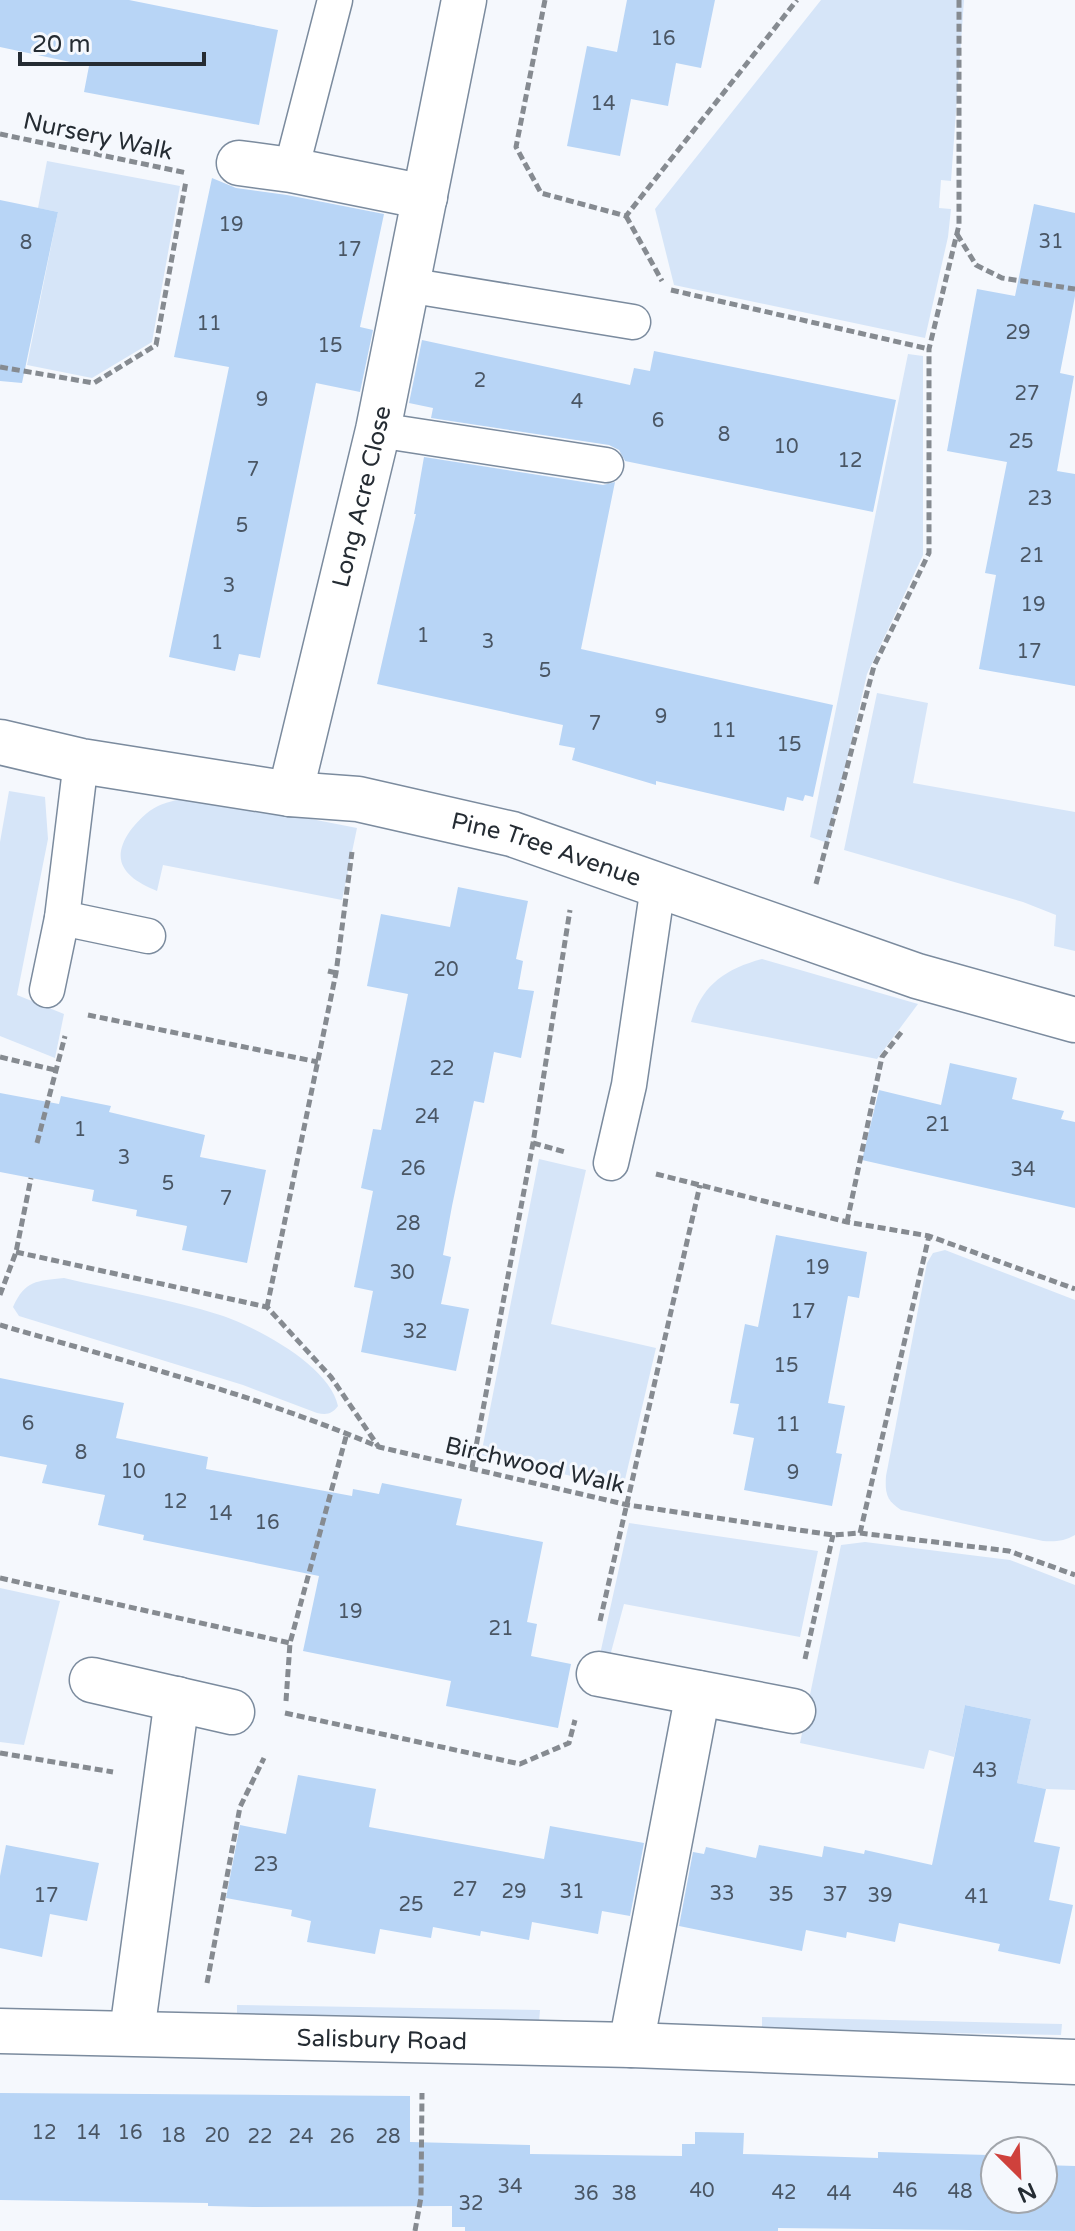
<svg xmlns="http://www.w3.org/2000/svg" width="1075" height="2231" font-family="'Varela Round',sans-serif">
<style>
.green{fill:#d6e5f8}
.building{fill:#b8d5f6}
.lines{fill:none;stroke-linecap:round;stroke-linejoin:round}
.service-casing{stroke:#7b8b9e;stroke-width:37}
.minor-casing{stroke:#7b8b9e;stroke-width:47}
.path{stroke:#868b91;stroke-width:5;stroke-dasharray:8 4;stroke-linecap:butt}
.service{stroke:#fff;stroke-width:34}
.minor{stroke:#fff;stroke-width:44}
.labels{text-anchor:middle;stroke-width:6;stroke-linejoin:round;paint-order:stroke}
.number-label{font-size:20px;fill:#4a5664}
.street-label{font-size:24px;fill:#252c33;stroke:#f5f8fd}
</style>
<rect width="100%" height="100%" fill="#f5f8fd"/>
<!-- green -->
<g class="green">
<path d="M821 0H964L951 181 941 180 939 208 951 209 948 237 925 338 674 285 655 209Z"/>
<path d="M47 161 180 186 152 342 92 378 27 365 58 212 38 208Z"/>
<path d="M908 354 923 356V555L867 674 828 843 810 837Z"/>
<path d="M877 693 928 703 913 783 1075 812V951L1054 946 1056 915 1023 902 844 850Z"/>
<path d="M9 791 45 797 48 839 17 995 64 1014 55 1058 0 1036V842Z"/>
<path d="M194 796 357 828 342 900 163 865 157 891C128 879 108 863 130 831 137 822 147 811 158 806 169 801 182 799 194 796Z"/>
<path d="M762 959 918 1004 877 1059 691 1022C702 985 725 969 762 959Z"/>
<path d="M539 1159 586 1170 551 1324 656 1348 623 1488 481 1455Z"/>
<path d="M945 1250 1075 1300V1535C1065 1541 1055 1542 1043 1541L901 1510C886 1500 885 1493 886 1476L927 1263 933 1253Z"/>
<path d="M64 1278C115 1290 170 1299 220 1315 257 1327 330 1366 338 1406 332 1414 327 1415 317 1413L243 1385 19 1316 13 1307C25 1280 37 1281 64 1278Z"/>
<path d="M629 1523 818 1551 800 1637 624 1604 607 1667 597 1668Z"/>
<path d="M865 1542 1010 1560 1075 1585V1790L1046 1789 1017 1783 1031 1719 965 1705 954 1757 929 1750 924 1769 800 1743 841 1545Z"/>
<path d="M0 1588 60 1601 24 1745 0 1742Z"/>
<path d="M237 2005 540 2010 539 2022 261 2017 237 2013Z"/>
<path d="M762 2017 1062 2024 1061 2035 762 2030Z"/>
</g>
<!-- building -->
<g class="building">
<path d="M0 0H129L278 30 259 125 84 92 89 66 0 47Z"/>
<path d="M627 0H715L701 68 676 63 668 106 631 99 620 156 567 146 587 46 617 52Z"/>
<path d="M212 178 236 188 287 195 384 214 360 327 373 330 360 392 316 383 260 658 239 654 235 671 169 657 229 367 174 357Z"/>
<path d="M0 200 58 212 22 383 0 381Z"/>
<path d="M1034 204 1075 213V296L1060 373 1074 376 1057 471 1075 474V686L979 669 996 575 985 573 1007 462 947 451 977 289 1015 296Z"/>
<path d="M422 340 630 385 634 368 650 371 654 351 896 400 873 512 625 461 619 450 609 445 431 418 433 408 409 403Z"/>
<path d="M424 457 603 485 615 482 581 649 833 705 813 797 805 795 803 801 787 797 784 811 656 781V785L572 760 575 748 559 745 563 725 377 684 416 514H414Z"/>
<path d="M458 887 528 901 516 959 523 961 518 989 534 991 521 1058 494 1052 484 1103 474 1101 452 1206 443 1255 451 1257 441 1304 469 1309 456 1371 361 1352 373 1291 354 1287 373 1191 361 1188 373 1129 381 1130 408 994 367 986 381 914 450 927Z"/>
<path d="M950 1063 1017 1078 1012 1099 1064 1111 1061 1119 1075 1122V1208L862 1160 879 1090 941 1105Z"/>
<path d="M0 1093 59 1104 61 1096 111 1106 109 1112 205 1135 200 1157 266 1170 247 1263 182 1250 187 1226 136 1216 137 1210 92 1201 94 1190 0 1172Z"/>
<path d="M776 1235 867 1252 859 1298 848 1296 828 1403 845 1406 836 1453 842 1454 832 1506 744 1490 754 1438 733 1434 739 1404 730 1403 745 1324 758 1327Z"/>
<path d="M0 1378 124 1403 116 1438 208 1457 206 1469 352 1496 353 1489 379 1494 382 1483 462 1499 456 1525 543 1542 527 1622 537 1624 531 1656 571 1664 558 1728 446 1706 451 1681 303 1651 319 1576 143 1540 144 1535 98 1525 105 1495 42 1483 47 1465 0 1456Z"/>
<path d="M965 1705 1031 1719 1017 1783 1046 1789 1034 1842 1060 1847 1049 1900 1073 1905 1060 1964 998 1951 1000 1944 899 1923 895 1942 847 1932 846 1938 806 1930 802 1951 679 1926 693 1852 704 1854 706 1847 756 1858 759 1845 822 1857 824 1846 864 1854 865 1850 932 1865Z"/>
<path d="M298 1775 376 1789 369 1827 544 1859 550 1826 644 1843 630 1916 602 1911 598 1934 532 1922 529 1940 481 1931 480 1936 433 1927 431 1938 380 1929 375 1954 307 1942 311 1921 291 1916 292 1910 226 1898 240 1825 286 1834Z"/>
<path d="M6 1845 99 1863 87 1921 50 1914 42 1957 0 1948V1876Z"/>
<path d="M0 2093 410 2096V2142L530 2145V2154L682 2156V2144H695V2132L744 2133 743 2154 878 2158V2152L988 2155V2164H995V2199H1043V2165L1075 2166V2231L778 2228V2231H465V2227H452V2206L253 2207 208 2206V2203L0 2200Z"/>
</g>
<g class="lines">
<defs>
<g id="service">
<path d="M291 170 335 0"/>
<path d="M407 285 633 322"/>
<path d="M378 430 606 465"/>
<path d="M62 918 148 936"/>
<path d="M47 990 62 918 81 761"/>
<path d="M611 1163 629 1085 658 886"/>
</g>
<g id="minor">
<path d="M239 163 291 170 425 197"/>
<path id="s1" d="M0 742 81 761 290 794 358 799 512 834 917 976 1075 1020"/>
<path id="s2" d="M290 794 378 430 464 0"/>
<path d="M599 1674 793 1711"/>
<path d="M92 1680 232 1712"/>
<path id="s3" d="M0 2031 631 2045 1075 2062"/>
<path d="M132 2032 177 1699"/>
<path d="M631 2045 698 1693"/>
</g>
</defs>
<!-- service casing -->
<use href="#service" class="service-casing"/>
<!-- minor casing -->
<use href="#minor" class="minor-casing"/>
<!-- path -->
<g class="path">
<path d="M545 0 516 147 541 193 626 216 797 0"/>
<path d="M0 134 187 173"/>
<path d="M626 216 662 281"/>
<path d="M957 234 976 265 1002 278 1075 289"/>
<path d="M671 290 929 349"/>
<path d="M0 367 94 383 156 345 186 181"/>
<path d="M816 884 874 666 929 553V349L959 225V0"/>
<path d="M328 971 336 973"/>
<path d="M88 1015 318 1062"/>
<path d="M0 1057 55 1070"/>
<path d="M37 1143 65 1036"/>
<path d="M533 1143 565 1152"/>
<path d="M656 1174 847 1222 929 1236 1075 1289"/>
<path d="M847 1222 882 1057 903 1030"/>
<path d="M16 1252 267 1307 331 1377 378 1446"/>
<path d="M0 1295 16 1252 31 1178"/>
<path d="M267 1307 336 973 352 852"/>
<path d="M0 1325C127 1362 257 1395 379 1447L628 1505 833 1535 860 1533 1009 1551 1075 1575"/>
<path d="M472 1468 533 1143 570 910"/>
<path d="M860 1533 929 1236"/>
<path d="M0 1578 290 1643"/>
<path d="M600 1621 700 1185"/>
<path d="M805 1659 833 1535"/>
<path d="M286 1701 290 1643 347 1433"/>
<path d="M285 1713 520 1764 569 1743 575 1720"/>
<path d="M0 1753 113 1772"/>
<path d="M207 1983 240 1807 264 1758"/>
<path d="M415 2231 421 2197 422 2093"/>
</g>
<!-- service -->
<use href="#service" class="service"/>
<!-- minor -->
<use href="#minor" class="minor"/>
</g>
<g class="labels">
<!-- number labels -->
<g class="number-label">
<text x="663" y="45">16</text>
<text x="603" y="110">14</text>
<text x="231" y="231">19</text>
<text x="1051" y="248">31</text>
<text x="26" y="249">8</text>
<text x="349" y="256">17</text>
<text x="209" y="330">11</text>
<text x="1018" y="339">29</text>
<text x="330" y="352">15</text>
<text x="480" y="387">2</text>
<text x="1027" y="400">27</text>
<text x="262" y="406">9</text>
<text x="577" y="408">4</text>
<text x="658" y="427">6</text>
<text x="724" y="441">8</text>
<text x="1021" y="448">25</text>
<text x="786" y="453">10</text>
<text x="850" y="467">12</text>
<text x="253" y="476">7</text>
<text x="1040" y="505">23</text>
<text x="242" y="532">5</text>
<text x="1032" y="562">21</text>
<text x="229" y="592">3</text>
<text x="1033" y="611">19</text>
<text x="423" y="642">1</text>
<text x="488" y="648">3</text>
<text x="217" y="649">1</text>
<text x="1029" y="658">17</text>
<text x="545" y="677">5</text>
<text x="661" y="723">9</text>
<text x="595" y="730">7</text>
<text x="724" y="737">11</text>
<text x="789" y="751">15</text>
<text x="446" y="976">20</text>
<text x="442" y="1075">22</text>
<text x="427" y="1123">24</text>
<text x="938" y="1131">21</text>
<text x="80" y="1136">1</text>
<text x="124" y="1164">3</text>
<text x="413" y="1175">26</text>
<text x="1023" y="1176">34</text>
<text x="168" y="1190">5</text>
<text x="226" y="1205">7</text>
<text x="408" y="1230">28</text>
<text x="817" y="1274">19</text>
<text x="402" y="1279">30</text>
<text x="803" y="1318">17</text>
<text x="415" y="1338">32</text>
<text x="786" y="1372">15</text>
<text x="28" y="1430">6</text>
<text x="788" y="1431">11</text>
<text x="81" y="1459">8</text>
<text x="133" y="1478">10</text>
<text x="793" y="1479">9</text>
<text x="175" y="1508">12</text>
<text x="220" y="1520">14</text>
<text x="267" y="1529">16</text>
<text x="350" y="1618">19</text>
<text x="501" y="1635">21</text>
<text x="985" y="1777">43</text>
<text x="266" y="1871">23</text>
<text x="465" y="1896">27</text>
<text x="514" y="1898">29</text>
<text x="572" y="1898">31</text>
<text x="722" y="1900">33</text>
<text x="781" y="1901">35</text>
<text x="835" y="1901">37</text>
<text x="46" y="1902">17</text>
<text x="880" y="1902">39</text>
<text x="977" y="1903">41</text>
<text x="411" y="1911">25</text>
<text x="44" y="2139">12</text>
<text x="88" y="2139">14</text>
<text x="130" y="2139">16</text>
<text x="173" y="2142">18</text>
<text x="217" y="2142">20</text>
<text x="260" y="2143">22</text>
<text x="301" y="2143">24</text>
<text x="342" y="2143">26</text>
<text x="388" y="2143">28</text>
<text x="510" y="2193">34</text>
<text x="702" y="2197">40</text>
<text x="905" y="2197">46</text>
<text x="960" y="2198">48</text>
<text x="784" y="2199">42</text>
<text x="586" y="2200">36</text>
<text x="624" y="2200">38</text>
<text x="839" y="2200">44</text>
<text x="471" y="2210">32</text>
</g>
<!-- street labels -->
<g class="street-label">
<text transform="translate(98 136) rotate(12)" y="8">Nursery Walk</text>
<text dy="8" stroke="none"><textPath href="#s2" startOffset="306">Long Acre Close</textPath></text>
<text dy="8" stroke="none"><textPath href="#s1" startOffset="558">Pine Tree Avenue</textPath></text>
<text transform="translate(535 1465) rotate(13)" y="8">Birchwood Walk</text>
<text dy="8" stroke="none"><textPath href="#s3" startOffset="382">Salisbury Road</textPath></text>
</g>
</g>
<!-- north arrow -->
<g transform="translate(1019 2175) rotate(156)"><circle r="38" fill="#f5f8fd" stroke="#a2a6ac" stroke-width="2"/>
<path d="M0-6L14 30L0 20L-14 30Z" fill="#cf413c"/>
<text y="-12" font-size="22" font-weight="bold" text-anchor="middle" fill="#252c33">N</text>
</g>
<!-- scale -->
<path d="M20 52v12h184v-12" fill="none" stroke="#252c33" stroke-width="4"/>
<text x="32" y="52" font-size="24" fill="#252c33" stroke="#f5f8fd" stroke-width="6" paint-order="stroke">20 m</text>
</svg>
